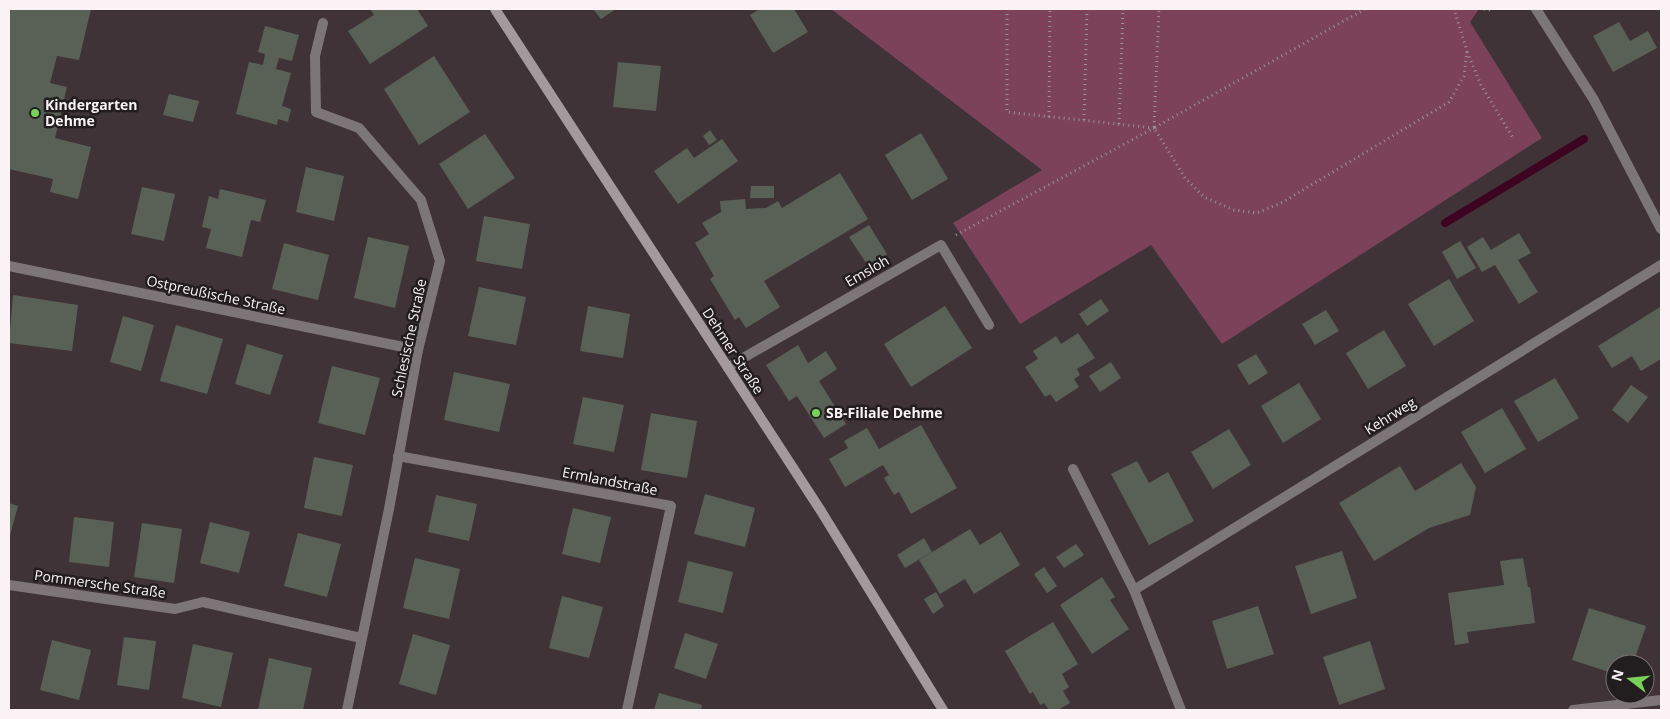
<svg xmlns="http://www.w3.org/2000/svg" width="1670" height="719" font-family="'Open Sans',sans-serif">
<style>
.green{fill:#7b425a}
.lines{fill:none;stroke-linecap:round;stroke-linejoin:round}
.stream{stroke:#3d0422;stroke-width:8}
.building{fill:#596156}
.path{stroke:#9c9295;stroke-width:3;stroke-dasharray:1 4;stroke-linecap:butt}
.street{stroke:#7d7678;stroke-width:10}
.secondary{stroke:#a49a9d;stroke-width:10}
.poi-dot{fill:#78d158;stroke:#221d1f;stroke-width:2}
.labels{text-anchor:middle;stroke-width:5;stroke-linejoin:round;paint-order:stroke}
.poi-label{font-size:14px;font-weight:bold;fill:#faf2f4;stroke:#221d1f;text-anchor:start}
.street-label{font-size:14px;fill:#faf2f4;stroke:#221d1f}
</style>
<rect width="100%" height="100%" fill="#3f3337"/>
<!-- green -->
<path class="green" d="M831 9H1479L1470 22 1542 138 1222 344 1151 245 1020 324 953 223 1042 170Z"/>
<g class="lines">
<!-- stream -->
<path class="stream" d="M1445 223 1584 139"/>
</g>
<!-- building -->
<g class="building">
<path d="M9 9H91L79 60 57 56 50 83 67 87 55 138 91 147 78 199 50 192 53 179 9 169Z"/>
<path d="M370 9H417L428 26 370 64 348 31 374 15Z"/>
<path d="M593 9H616L601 19Z"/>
<path d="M760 9H794L808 32 773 53 750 15Z"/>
<path d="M1619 22 1630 41 1648 31 1657 48 1613 72 1593 36Z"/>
<path d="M265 26 299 35 292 61 279 58 276 69 291 73 282 106 291 109 288 122 278 119 277 125 236 114 249 62 263 65 265 54 258 52Z"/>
<path d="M434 56 470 112 419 145 384 89Z"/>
<path d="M618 62 661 66 656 111 613 107Z"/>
<path d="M169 94 199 101 193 122 163 115Z"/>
<path d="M710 130 717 140 709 145 703 136Z"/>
<path d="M921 133 948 179 912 200 885 155Z"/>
<path d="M485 134 515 178 468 209 439 164Z"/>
<path d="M722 139 738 161 678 204 654 171 687 148 694 158Z"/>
<path d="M306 167 344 176 334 221 296 212Z"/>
<path d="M840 173 868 219 764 281 780 307 746 328 739 317 735 320 710 279 714 276 695 243 709 234 702 223 721 212 720 201 745 199 746 209 766 208 778 201 782 208Z"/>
<path d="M751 186H774V198H750Z"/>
<path d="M142 187 175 194 164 241 131 234Z"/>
<path d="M220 189 266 200 260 222 251 220 242 257 206 248 211 229 202 227 209 196 218 199Z"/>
<path d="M484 216 530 224 522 269 476 261Z"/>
<path d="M869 225 887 254 868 266 849 237Z"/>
<path d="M1519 233 1531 253 1518 260 1538 292 1519 304 1495 265 1482 272 1467 247 1483 237 1491 250Z"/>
<path d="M368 237 409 246 395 308 354 298Z"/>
<path d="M1460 241 1476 268 1457 279 1442 252Z"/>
<path d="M284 243 329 255 318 300 272 289Z"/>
<path d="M1449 279 1474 321 1434 346 1408 304Z"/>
<path d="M479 287 526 297 516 345 468 336Z"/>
<path d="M13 295 78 305 72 351 9 343Z"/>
<path d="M1101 299 1109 311 1087 326 1079 314Z"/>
<path d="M588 306 630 314 623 358 580 351Z"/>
<path d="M945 306 972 348 911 387 884 344Z"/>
<path d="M1660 307 1661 359 1641 371 1632 356 1612 368 1598 346Z"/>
<path d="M1326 310 1339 331 1315 345 1302 324Z"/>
<path d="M123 316 154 325 141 371 110 362Z"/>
<path d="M176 325 223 339 207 394 160 381Z"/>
<path d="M1384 330 1406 366 1368 389 1346 353Z"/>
<path d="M1078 333 1095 358 1077 369 1080 375 1074 379 1079 387 1056 402 1050 394 1045 397 1025 367 1038 359 1033 351 1056 336 1061 344Z"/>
<path d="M247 344 283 355 270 395 235 384Z"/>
<path d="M798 345 808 363 826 351 837 369 819 381 846 424 824 438 797 396 789 401 766 365Z"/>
<path d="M1256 354 1268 373 1249 385 1237 365Z"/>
<path d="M1111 362 1121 378 1100 392 1089 376Z"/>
<path d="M332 366 380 378 365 435 318 423Z"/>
<path d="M454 372 510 384 499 432 444 420Z"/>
<path d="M1555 378 1579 418 1538 442 1514 401Z"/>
<path d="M1299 383 1321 419 1283 443 1261 406Z"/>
<path d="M1631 385 1648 397 1628 423 1612 410Z"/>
<path d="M583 397 624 405 614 452 573 444Z"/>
<path d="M1502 408 1526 449 1485 473 1461 432Z"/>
<path d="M651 413 697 421 687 478 641 470Z"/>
<path d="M921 425 957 488 911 514 899 492 894 495 884 478 889 475 883 465 845 487 829 459 848 448 844 441 867 428 879 449Z"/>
<path d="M1229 429 1251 465 1213 489 1191 452Z"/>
<path d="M314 457 353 465 342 516 304 508Z"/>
<path d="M1137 461 1149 483 1168 472 1194 521 1149 545 1111 474Z"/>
<path d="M1461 463 1476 487 1470 515 1429 528 1374 561 1339 503 1400 466 1415 491Z"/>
<path d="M705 494 755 508 745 547 694 534Z"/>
<path d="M436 495 477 504 469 541 428 532Z"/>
<path d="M9 503 18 506 9 539Z"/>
<path d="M573 508 611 517 600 563 562 554Z"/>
<path d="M74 517 114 522 109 567 69 562Z"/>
<path d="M210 522 250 532 239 573 200 563Z"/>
<path d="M142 523 182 529 174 583 134 577Z"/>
<path d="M970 529 980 545 1001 532 1020 565 974 594 965 579 940 594 919 560Z"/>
<path d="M298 533 341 544 327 597 284 586Z"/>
<path d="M924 538 932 552 905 568 897 555Z"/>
<path d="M1076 544 1084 555 1064 568 1056 557Z"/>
<path d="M1342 551 1357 598 1311 614 1295 566Z"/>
<path d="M415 558 460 569 449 619 403 608Z"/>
<path d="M1523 558 1528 587H1530L1535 623 1467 632 1469 643 1455 645 1448 593 1504 585 1500 561Z"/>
<path d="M688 561 733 572 723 613 678 602Z"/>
<path d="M1044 567 1057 586 1047 593 1034 574Z"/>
<path d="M1102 577 1115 597 1110 600 1129 629 1092 654 1060 605Z"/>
<path d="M936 592 944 606 933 614 924 599Z"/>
<path d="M562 596 603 607 589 658 549 648Z"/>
<path d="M1258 606 1274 654 1227 669 1212 621Z"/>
<path d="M1589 608 1646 626 1633 664H1615V674L1572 660Z"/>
<path d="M1053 622 1078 664 1062 674 1069 687 1063 691 1070 703 1058 710H1049L1044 703 1040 705 1033 692 1030 694 1005 651Z"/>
<path d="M685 633 718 644 706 679 674 668Z"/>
<path d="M413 634 450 645 436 695 399 684Z"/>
<path d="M124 637 156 641 149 690 117 685Z"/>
<path d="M52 640 91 650 79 700 40 690Z"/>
<path d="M1370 641 1385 689 1339 705 1323 657Z"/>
<path d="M193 644 233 653 221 707 182 698Z"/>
<path d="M269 658 312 668 303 710H258Z"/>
<path d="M659 693 702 705 701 710H654Z"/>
</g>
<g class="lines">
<!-- path -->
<g class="path">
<path d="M1365 9 1154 128 1185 178 1204 197 1234 210 1257 213 1283 202 1449 102 1464 76 1467 51 1454 9"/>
<path d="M1484 9 1490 10"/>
<path d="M1467 52 1481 85 1513 138"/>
<path d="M1049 117 1050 9"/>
<path d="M1084 120 1087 9"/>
<path d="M1119 124 1123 9"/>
<path d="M1154 127 1159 9"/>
<path d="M956 235 1154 128 1007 112V9"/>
</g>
<!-- street -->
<g class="street">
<path d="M1536 9 1594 100 1661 229"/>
<path d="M323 23 315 56 316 112 359 128 421 200 440 261 418 350 389 509 347 710"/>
<path d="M9 266 418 350"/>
<path d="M728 368 743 358 941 245 989 325"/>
<path d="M398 456 671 506 627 710"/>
<path d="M1073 469 1134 590 1181 710"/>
<path d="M9 585 175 609 203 602 361 638"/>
<path d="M1134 590 1661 265"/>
<path d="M1573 710 1661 700"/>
</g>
<!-- secondary -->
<path class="secondary" d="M495 9 821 511 943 710"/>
</g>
<!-- markers -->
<g class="poi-dot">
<circle cx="35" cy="113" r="5"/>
<circle cx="816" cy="413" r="5"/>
</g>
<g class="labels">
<!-- poi labels -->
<g class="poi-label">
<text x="45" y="110">Kindergarten<tspan x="45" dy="16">Dehme</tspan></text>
<text x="826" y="418">SB-Filiale Dehme</text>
</g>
<!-- street labels -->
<g class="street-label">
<text transform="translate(867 271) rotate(-30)" y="5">Emsloh</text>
<text transform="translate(216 295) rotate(12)" y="5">Ostpreußische Straße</text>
<text transform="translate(409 338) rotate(-78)" y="5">Schlesische Straße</text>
<text transform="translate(733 351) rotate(57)" y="5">Dehmer Straße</text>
<text transform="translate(1390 416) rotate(-32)" y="5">Kehrweg</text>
<text transform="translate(610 481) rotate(11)" y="5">Ermlandstraße</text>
<text transform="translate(100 584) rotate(8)" y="5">Pommersche Straße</text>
</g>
</g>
<!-- border -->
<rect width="1670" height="719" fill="none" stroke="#faf2f4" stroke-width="20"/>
<!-- north arrow -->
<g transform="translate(1630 679) rotate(286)"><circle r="24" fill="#221d1f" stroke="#787274"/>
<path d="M0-4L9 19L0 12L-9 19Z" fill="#78d158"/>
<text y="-8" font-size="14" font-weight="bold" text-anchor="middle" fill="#faf2f4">N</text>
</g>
</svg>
